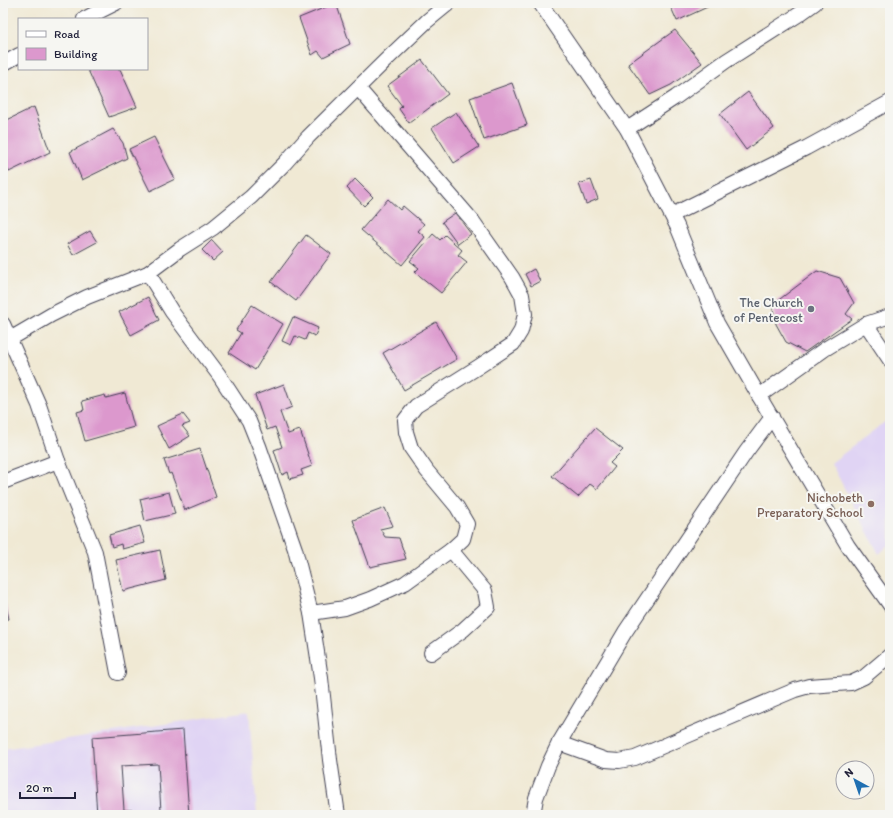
<svg xmlns="http://www.w3.org/2000/svg" width="893" height="818" font-family="Itim,sans-serif">
<style>
.built{fill:#e0d4f4}
.building{fill:#dc98cd}
.lines{fill:none;stroke-linecap:round;stroke-linejoin:round}
.street-casing{stroke:#414052;stroke-width:16}
.street{stroke:#fff;stroke-width:14}
.worship-dot{fill:#6b7280;stroke:#f6f6f2;stroke-width:1.5}
.education-dot{fill:#8d6e63;stroke:#f6f6f2;stroke-width:1.5}
.labels{text-anchor:middle;stroke-width:4;stroke-linejoin:round;paint-order:stroke}
.worship-label{font-size:13px;fill:#5b616d;stroke:#f6f6f2;text-anchor:end}
.education-label{font-size:13px;fill:#785e54;stroke:#f6f6f2;text-anchor:end}
</style>
<rect width="100%" height="100%" fill="#f6f6f2"/>
<filter id="ink" filterUnits="userSpaceOnUse"><feTurbulence type="fractalNoise" baseFrequency=".025" numOctaves="2"/><feDisplacementMap in="SourceGraphic" scale="8" xChannelSelector="R" yChannelSelector="G"/><feConvolveMatrix kernelMatrix="1 2 1 2 8 2 1 2 1" color-interpolation-filters="sRGB"/></filter>
<filter id="wash" filterUnits="userSpaceOnUse"><feTurbulence type="fractalNoise" baseFrequency=".012" numOctaves="4" result="noise"/><feDisplacementMap in="SourceGraphic" scale="16" xChannelSelector="R" yChannelSelector="G"/><feGaussianBlur stdDeviation="0.9" result="paint"/><feColorMatrix in="noise" values="0 0 0 0 0 0 0 0 0 0 0 0 0 0 0 0 0 1.4 0 .05"/><feComposite in="paint" operator="in"/></filter>
<g filter="url(#wash)">
<rect width="100%" height="100%" fill="#f0e9d4"/>
<!-- built -->
<g class="built">
<path d="M890 418V544L879 554 831 463Z"/>
<path d="M249 711 257 815H3V749Z"/>
</g>
<g id="blocks">
<!-- building -->
<g class="building">
<path d="M336 3 350 44 323 57 318 51 312 55 299 18Z"/>
<path d="M669 3H716L677 21Z"/>
<path d="M675 30 702 63 671 85 650 95 628 64Z"/>
<path d="M422 60 448 94 409 123 399 109 402 106 387 86Z"/>
<path d="M91 69H120L137 107 109 117 88 70Z"/>
<path d="M512 83 527 125 484 140 470 98Z"/>
<path d="M748 92 774 128 746 150 720 114Z"/>
<path d="M34 107 50 152 9 172 3 159V136H4L3 122Z"/>
<path d="M456 112 479 147 454 163 432 128Z"/>
<path d="M113 129 123 143 127 158 82 180 70 152Z"/>
<path d="M154 137 175 179 150 191 129 149Z"/>
<path d="M355 179 373 197 364 206 347 188Z"/>
<path d="M591 180 598 199 586 204 579 184Z"/>
<path d="M388 199 400 210 403 206 424 224 418 231 425 237 402 265 361 230Z"/>
<path d="M455 213 471 234 458 244 442 222Z"/>
<path d="M90 231 97 242 73 255 67 244Z"/>
<path d="M433 234 440 240 445 235 462 250 458 255 467 262 441 293 415 272 419 268 410 261Z"/>
<path d="M306 235 331 254 296 301 271 282Z"/>
<path d="M212 240 223 252 213 261 202 250Z"/>
<path d="M534 269 540 281 531 286 525 274Z"/>
<path d="M817 271 840 278 854 303 846 314 852 319 805 352 786 342 776 324 772 305Z"/>
<path d="M148 297 159 320 131 335 119 312Z"/>
<path d="M252 305 283 324 255 370 229 353 241 333 236 330Z"/>
<path d="M293 317 318 328 315 336 308 333 305 340 295 336 291 345 282 341Z"/>
<path d="M436 322 457 359 404 390 383 353Z"/>
<path d="M284 384 292 407 280 412 288 434 300 430 312 466 301 470 303 475 290 479 288 472 282 475 274 450 282 447 275 427 267 430 255 395Z"/>
<path d="M125 393 134 427 85 441 77 412 84 410 82 401 105 395 106 398Z"/>
<path d="M183 414 190 423 182 426 190 436 169 449 157 426Z"/>
<path d="M595 428 623 450 610 463 615 467 597 489 590 484 578 497 552 476Z"/>
<path d="M200 449 216 497 185 510 171 473 169 474 164 460Z"/>
<path d="M169 492 175 514 145 521 140 499Z"/>
<path d="M385 508 393 526 380 529 385 537 399 538 406 559 370 567 353 520Z"/>
<path d="M140 526 145 543 122 549 121 544 112 547 109 535Z"/>
<path d="M160 550 166 580 123 591 116 560Z"/>
<path d="M3 593 9 619 3 620Z"/>
<path d="M183 730 189 815H154L153 811H161L158 764 121 766 124 810H132V815H97L92 737Z"/>
</g>
</g>
</g>
<g filter="url(#ink)">
<use href="#blocks" fill-opacity="0" stroke="#414052" stroke-width="1"/>
<g class="lines">
<defs>
<g id="street">
<path d="M540 3 627 129 677 226 717 323 759 396 848 546 890 605"/>
<path d="M84 19 116 3"/>
<path d="M3 64 19 55"/>
<path d="M627 129 676 97 726 61 801 13 815 3"/>
<path d="M672 215 806 148 890 102"/>
<path d="M148 273 172 312 219 375 249 421 259 446 295 549 311 613 345 608 370 599 405 583 451 550 463 539 467 524 457 507 427 471 411 448 406 432 405 420 416 406 478 367 513 344 521 331 525 314 522 295 512 277 472 220 358 88"/>
<path d="M3 324 39 405 58 461 95 552 118 673"/>
<path d="M866 324 890 360"/>
<path d="M10 339 51 315 87 297 148 273 180 249 213 228 251 197 285 163 308 137 385 61 427 21 449 3"/>
<path d="M759 396 825 349 866 324 890 316"/>
<path d="M3 482 58 461"/>
<path d="M311 613 321 678 330 760 338 815"/>
<path d="M431 653 463 630 488 607 485 591 451 550"/>
<path d="M559 743 606 760 619 761 635 758 795 690 809 686 851 683 864 677 890 655"/>
<path d="M533 815 536 798 548 766 559 743 625 632 746 452 772 417"/>
</g>
</defs>
<!-- street casing -->
<use href="#street" class="street-casing"/>
<!-- street -->
<use href="#street" class="street"/>
</g>
</g>
<!-- markers -->
<circle class="worship-dot" cx="811" cy="309" r="4"/>
<circle class="education-dot" cx="871" cy="504" r="4"/>
<g class="labels">
<!-- worship labels -->
<g class="worship-label">
<text x="803" y="307">The Church<tspan x="803" dy="15">of Pentecost</tspan></text>
</g>
<!-- education labels -->
<g class="education-label">
<text x="863" y="502">Nichobeth<tspan x="863" dy="15">Preparatory School</tspan></text>
</g>
</g>
<!-- margin -->
<rect width="893" height="818" fill="none" stroke="#f6f6f2" stroke-width="16"/>
<!-- legend -->
<rect x="18" y="18" width="130" height="52" fill="#f6f6f2" stroke="#a1a1a9"/>
<rect x="26" y="31" width="20" height="6" fill="#ffffff" stroke="#a1a1a9"/>
<text x="54" y="38" font-size="12" fill="#22223b">Road</text>
<rect x="26" y="48" width="20" height="12" fill="#dc98cd" stroke="#a1a1a9"/>
<text x="54" y="58" font-size="12" fill="#22223b">Building</text>
<!-- north arrow -->
<g transform="translate(855 780) rotate(320)"><circle r="19" fill="#f6f6f2" stroke="#a1a1a9"/>
<path d="M0-3L7 15L0 10L-7 15Z" fill="#1f6fb2"/>
<text y="-6" font-size="11" font-weight="bold" text-anchor="middle" fill="#22223b">N</text>
</g>
<!-- scale -->
<path d="M20 792v6h55v-6" fill="none" stroke="#22223b" stroke-width="2"/>
<text x="26" y="792" font-size="12" fill="#22223b" stroke="#f6f6f2" stroke-width="3" paint-order="stroke">20 m</text>
</svg>
